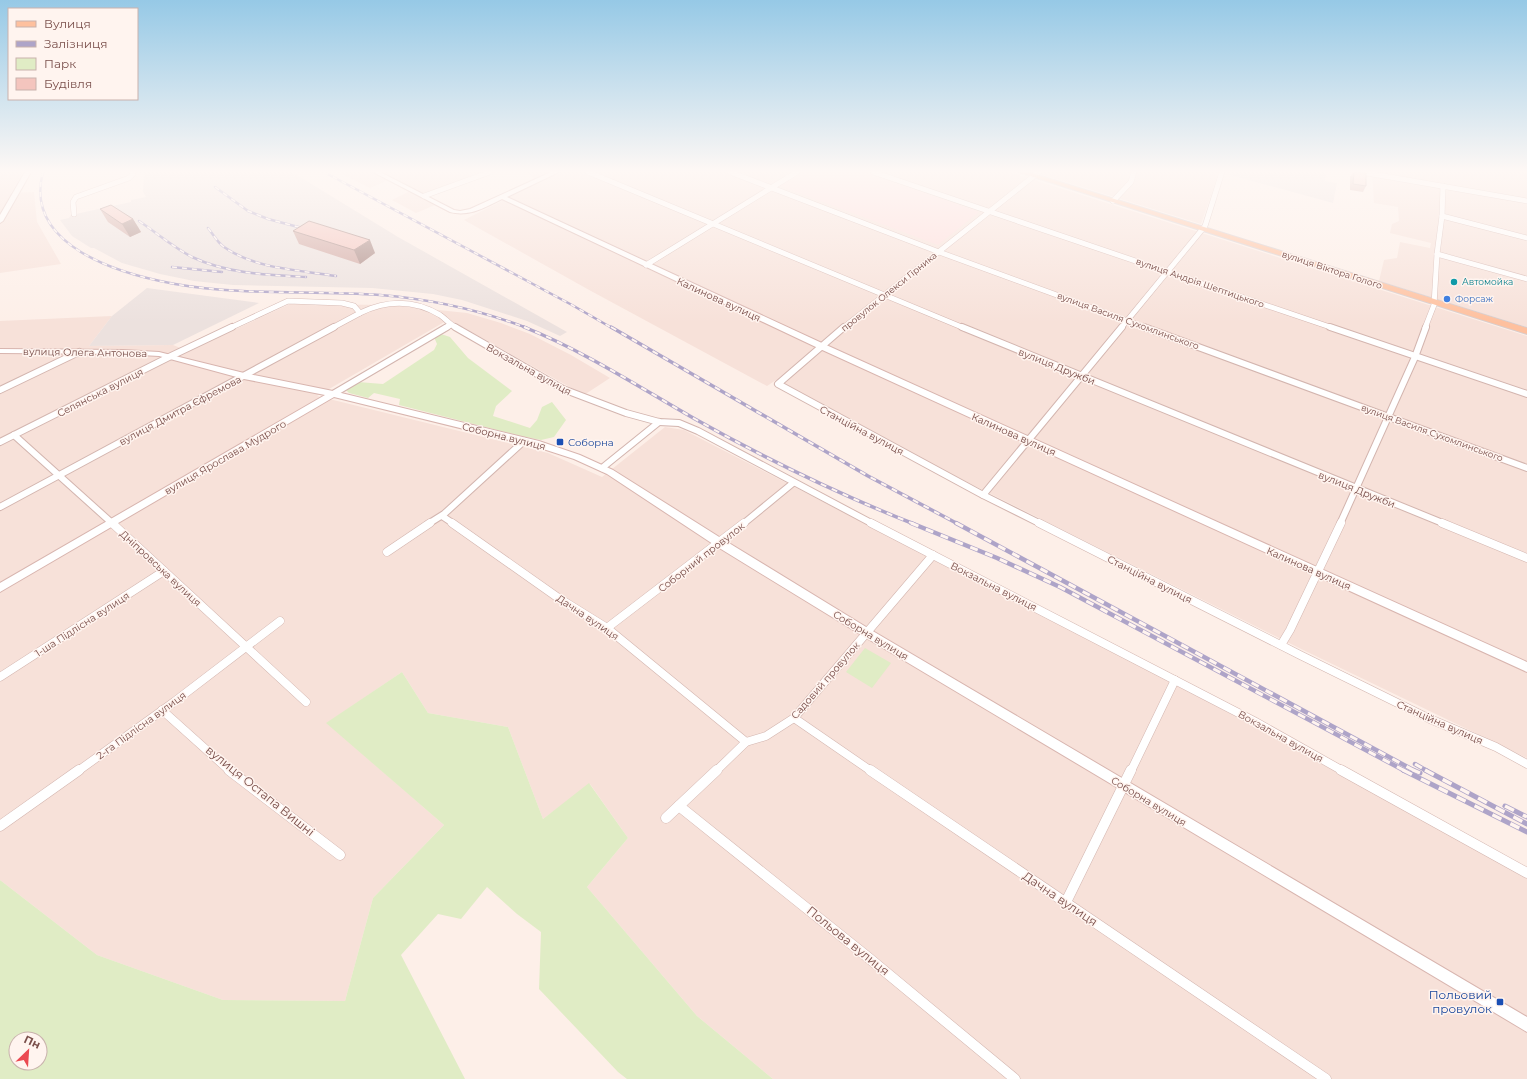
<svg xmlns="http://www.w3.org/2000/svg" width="1527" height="1079" font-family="Montserrat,sans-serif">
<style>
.residential{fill:#f7e1d9}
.commercial{fill:#fedcdb}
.industrial{fill:#ece1de}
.green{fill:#e0ecc5;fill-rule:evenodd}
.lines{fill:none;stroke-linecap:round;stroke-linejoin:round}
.street-far3-casing{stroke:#d3b5af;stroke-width:6}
.street-far2-casing{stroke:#d3b5af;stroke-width:8}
.street-far1-casing{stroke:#d3b5af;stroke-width:9}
.street-casing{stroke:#d3b5af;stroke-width:11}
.secondary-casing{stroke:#d8b5af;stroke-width:2}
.primary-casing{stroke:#d9cdcc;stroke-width:2}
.street-far3{stroke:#fff;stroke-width:5}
.street-far2{stroke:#fff;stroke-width:6}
.street-far1{stroke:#fff;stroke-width:8}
.street{stroke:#fff;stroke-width:10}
.secondary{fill:#fff;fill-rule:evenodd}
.primary{fill:#fec09e;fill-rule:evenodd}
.rail-far3-casing{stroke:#aea4c8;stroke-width:2.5}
.rail-far2-casing{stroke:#aea4c8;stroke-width:3.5}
.rail-far1-casing{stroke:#aea4c8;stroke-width:4.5}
.rail-casing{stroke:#aea4c8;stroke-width:5}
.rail-far3{stroke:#fff4ef;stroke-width:1.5;stroke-dasharray:5;stroke-linecap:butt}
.rail-far2{stroke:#fff4ef;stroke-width:2;stroke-dasharray:6;stroke-linecap:butt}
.rail-far1{stroke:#fff4ef;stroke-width:3;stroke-dasharray:8;stroke-linecap:butt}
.rail{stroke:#fff4ef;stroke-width:3.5;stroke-dasharray:10;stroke-linecap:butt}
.wall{fill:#d2a9a3}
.shaded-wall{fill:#ab8a85}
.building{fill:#f4c5be;stroke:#ab8a85}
.culture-dot{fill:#0f9aa8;stroke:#fff4ef;stroke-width:1.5}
.shop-dot{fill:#3f7fe0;stroke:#fff4ef;stroke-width:1.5}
.transit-dot{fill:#1a4fb4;stroke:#fff4ef;stroke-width:1.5}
.labels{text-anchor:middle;stroke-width:3;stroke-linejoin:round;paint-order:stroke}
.far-street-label{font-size:9px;fill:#794e4a;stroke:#fff4ef}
.far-culture-label{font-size:9px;fill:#0d838f;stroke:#fff4ef;text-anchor:start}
.far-shop-label{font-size:9px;fill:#366cbe;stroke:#fff4ef;text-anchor:start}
.street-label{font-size:10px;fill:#794e4a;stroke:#fff4ef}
.transit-label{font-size:10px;fill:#164399;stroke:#fff4ef;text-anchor:start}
.near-street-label{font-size:12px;fill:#794e4a;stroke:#fff4ef}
.near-transit-label{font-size:12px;fill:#164399;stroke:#fff4ef;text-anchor:end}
</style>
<rect width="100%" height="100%" fill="#fdefe8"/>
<!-- residential -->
<g class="residential">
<path d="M0 172H24L11 193 34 192 37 222 61 264 0 273Z"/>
<path d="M346 172H488L420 196 435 205 416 213 392 200 414 189 393 178 370 188 342 174Z"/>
<path d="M524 172H1009L1527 336V758L1297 647 949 473 776 380 767 386 591 291 464 220 541 181Z"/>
<path d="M1034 172H1218L1213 190 1201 224Z"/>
<path d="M1372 172H1527V327L1379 281 1384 260 1397 258 1400 242 1430 248 1431 243 1390 233 1392 224 1399 221 1398 207 1374 203Z"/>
<path d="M290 304 390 305 467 313 501 323 530 334 571 355 610 378 584 395 459 325 446 321 317 396 548 453 602 477 665 427 684 430 1187 690 1527 877V1079H773L697 1016 587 887 628 838 590 784 543 819 508 727 428 713 402 672 327 723 444 825 373 898 345 1001 223 1000 97 955 0 880V321L112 316 89 346 173 345 188 351Z"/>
</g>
<!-- commercial -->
<path class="commercial" d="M803 172H866L979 212 938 245 780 186Z"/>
<!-- industrial -->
<g class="industrial">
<path d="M140 172H292L398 237 567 332 560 336 527 321 490 309 462 300 433 294 372 288 233 285 194 281 160 274 122 263 94 248H91L72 236 60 220 69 218 71 215 131 202V200L146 197 143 192 144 174Z"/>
<path d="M1231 172H1326L1325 181 1337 183 1333 203 1230 175Z"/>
<path d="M147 288 259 303 173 345 89 346 112 316Z"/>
</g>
<!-- green -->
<g class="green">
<path d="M441 334 450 337 468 358 512 391 496 406 493 416 530 428 537 420 542 407 552 402 566 420 554 437 541 440 521 436 399 405 400 399 374 393 368 398 349 393 346 390 358 382 383 384 434 350 437 344 434 337Z"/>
<path d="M865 648 891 663 872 688 846 672Z"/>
<path d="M402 672 428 713 508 727 543 819 589 783 628 838 587 887 697 1016 773 1079H627L618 1072 539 989 541 932 517 914 487 887 461 919 438 914 401 955 465 1079H0V880L97 955 223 1000 345 1001 373 898 444 825 326 723ZM16 1039H40V1063H16Z"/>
</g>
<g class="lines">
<defs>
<g id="street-far3">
<path d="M588 172 964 328"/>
<path d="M730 172 939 252 1147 328"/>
<path d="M873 172 1333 328"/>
<path d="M1361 172 1527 201"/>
<path d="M424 196 490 172"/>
<path d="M1113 201 1131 182 1134 172"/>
<path d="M74 214 73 202 76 197 129 178 133 174 132 172"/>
<path d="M1442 216 1527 238"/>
<path d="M1437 254 1527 279"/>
<path d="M646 265 797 172"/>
<path d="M230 328 288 301 342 303 354 306 360 313C387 300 413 299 440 315 446 319 450 325 457 328"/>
<path d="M332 328 360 313"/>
<path d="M445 328 451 325"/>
<path d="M843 328 1039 172"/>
<path d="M1121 328 1205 226 1222 172"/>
<path d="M1425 328 1434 305 1437 254 1442 216 1443 186"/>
</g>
<g id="street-far2">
<path d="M455 327 563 389 626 413 659 422 679 423 698 431 873 524"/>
<path d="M844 327 778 384 983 495 1041 524"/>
<path d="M962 327 1445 524"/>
<path d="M1144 327 1527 468"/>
<path d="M1330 327 1527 394"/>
<path d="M0 390 79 352"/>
<path d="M333 394 447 327"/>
<path d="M14 435 113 524"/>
<path d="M0 442 169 357 232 327"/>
<path d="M602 468 659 422"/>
<path d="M983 495 1122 327"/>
<path d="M0 507 334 327"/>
<path d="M442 516 454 524"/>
<path d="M428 524 444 514 524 441"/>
<path d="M743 524 793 483"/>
<path d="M1340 524 1415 357 1426 327"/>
</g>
<g id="street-far1">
<path d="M112 523 306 702"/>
<path d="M452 523 557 597 607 628 746 742"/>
<path d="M871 523 1254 721 1343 771"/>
<path d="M1039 523 1300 655 1430 719 1496 747 1527 764"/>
<path d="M1442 523 1527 558"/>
<path d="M387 552 430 523"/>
<path d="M607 628 744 523"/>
<path d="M1281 645 1290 630 1341 523"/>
<path d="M0 677 164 571"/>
<path d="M162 710 230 771"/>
<path d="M794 718 871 771"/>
<path d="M78 771 174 702 280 621"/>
<path d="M716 771 746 742 766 736 794 718 933 555"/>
<path d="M1131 771 1175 680"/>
</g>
<g id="street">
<path d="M229 770 340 855"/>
<path d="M870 770 1326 1079"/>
<path d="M1341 770 1527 873"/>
<path d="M679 806 870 959 1015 1079"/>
<path d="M666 818 717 770"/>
<path d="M0 826 79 770"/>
<path d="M1066 902 1131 770"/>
</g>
<g id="secondary">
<path d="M25 172H31L3 221 0 223V215Z"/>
<path d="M373 172H380L454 210 460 211 470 209 551 172H558L557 173 507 197 824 344 1527 662V672L818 348 502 199C484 208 469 217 450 212Z"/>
<path d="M0 349 123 350 159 352 244 373 333 391 539 441 580 455 613 470 724 540 871 630 1527 1017V1032L863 636 716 546 607 474 574 459 537 447 334 397 0 592V583L325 395 244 379 159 356 123 354 0 353Z"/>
</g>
<path id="primary" d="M1018 172H1028L1527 328V334Z"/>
</defs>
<!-- street-far3 casing -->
<use href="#street-far3" class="street-far3-casing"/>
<!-- street-far2 casing -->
<use href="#street-far2" class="street-far2-casing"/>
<!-- street-far1 casing -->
<use href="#street-far1" class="street-far1-casing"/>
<!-- street casing -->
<use href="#street" class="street-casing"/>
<!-- secondary casing -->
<use href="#secondary" class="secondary-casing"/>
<!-- primary casing -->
<use href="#primary" class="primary-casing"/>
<!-- street-far3 -->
<use href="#street-far3" class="street-far3"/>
<!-- street-far2 -->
<use href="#street-far2" class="street-far2"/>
<!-- street-far1 -->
<use href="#street-far1" class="street-far1"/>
<!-- street -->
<use href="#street" class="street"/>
<!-- secondary -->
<use href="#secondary" class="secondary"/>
<!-- primary -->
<use href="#primary" class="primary"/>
<defs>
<g id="rail-far3">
<path d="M43 172C23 246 120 274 175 284 243 296 312 290 380 295 430 299 480 310 527 328"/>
<path d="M324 172 572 305 612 328"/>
<path d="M215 187 248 211 268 219 302 228"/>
<path d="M139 221C157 233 173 247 192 257 228 274 268 275 306 277"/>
<path d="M208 228C213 234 217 242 224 247 255 269 299 270 336 276"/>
<path d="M172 267 222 272"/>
</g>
<g id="rail-far2">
<path d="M524 327C584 351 639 387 695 419 766 459 838 494 914 524"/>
<path d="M611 327 868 476 958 524"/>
</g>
<g id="rail-far1">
<path d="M911 523 997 558 1060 587 1405 771"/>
<path d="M956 523 1415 771"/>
<path d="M1415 764 1427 771"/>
</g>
<g id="rail">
<path d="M1403 770 1527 832"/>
<path d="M1413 770 1420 773"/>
<path d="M1425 770 1527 824"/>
<path d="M1505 806 1527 817"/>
</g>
</defs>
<!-- rail-far3 casing -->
<use href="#rail-far3" class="rail-far3-casing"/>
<!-- rail-far2 casing -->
<use href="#rail-far2" class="rail-far2-casing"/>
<!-- rail-far1 casing -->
<use href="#rail-far1" class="rail-far1-casing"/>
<!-- rail casing -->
<use href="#rail" class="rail-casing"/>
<!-- rail-far3 -->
<use href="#rail-far3" class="rail-far3"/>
<!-- rail-far2 -->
<use href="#rail-far2" class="rail-far2"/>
<!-- rail-far1 -->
<use href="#rail-far1" class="rail-far1"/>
<!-- rail -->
<use href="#rail" class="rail"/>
</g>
<!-- wall -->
<g class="wall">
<path d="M1353 172H1358L1366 186 1363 192 1350 190V177Z"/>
<path d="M100 209 133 219 141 232 130 237 108 222Z"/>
<path d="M293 231 375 253 360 264 299 244Z"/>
</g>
<!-- shaded-wall -->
<g class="shaded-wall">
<path d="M133 219 141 232 130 237 122 224Z"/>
<path d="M370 240 375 253 360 264 354 250Z"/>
</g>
<!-- building -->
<g class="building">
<path d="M1354 172 1366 173V186L1353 184Z"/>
<path d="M111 205 133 219 122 224 100 209Z"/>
<path d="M309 221 370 240 354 250 293 231Z"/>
</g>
<!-- sky -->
<linearGradient id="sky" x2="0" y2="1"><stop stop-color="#96c9e6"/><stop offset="0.53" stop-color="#fef8f5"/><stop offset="1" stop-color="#fef8f5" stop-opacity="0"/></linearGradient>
<rect width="1527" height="323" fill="url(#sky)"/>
<!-- markers -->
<circle class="culture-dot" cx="1454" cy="282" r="4"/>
<circle class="shop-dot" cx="1447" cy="299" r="4"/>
<g class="transit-dot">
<rect x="556" y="438" width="8" height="8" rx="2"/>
<rect x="1496" y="998" width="8" height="8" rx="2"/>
</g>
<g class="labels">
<!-- far-street labels -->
<g class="far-street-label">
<text transform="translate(1332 270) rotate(18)" y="3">вулиця Віктора Голого</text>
<text transform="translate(1200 283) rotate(19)" y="3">вулиця Андрія Шептицького</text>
<text transform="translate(889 292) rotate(-39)" y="3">провулок Олекси Гірника</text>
<text transform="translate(1128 321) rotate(20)" y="3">вулиця Василя Сухомлинського</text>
<text transform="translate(1432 433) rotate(20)" y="3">вулиця Василя Сухомлинського</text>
</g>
<!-- far-culture labels -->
<g class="far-culture-label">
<text x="1462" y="285">Автомойка</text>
</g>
<!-- far-shop labels -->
<g class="far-shop-label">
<text x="1455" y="302">Форсаж</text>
</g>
<!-- street labels -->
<g class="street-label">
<text transform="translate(719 299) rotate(25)" y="4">Калинова вулиця</text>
<text transform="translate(85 352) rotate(1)" y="4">вулиця Олега Антонова</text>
<text transform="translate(1057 366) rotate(22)" y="4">вулиця Дружби</text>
<text transform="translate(529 369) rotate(29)" y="4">Вокзальна вулиця</text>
<text transform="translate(100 392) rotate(-27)" y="4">Селянська вулиця</text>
<text transform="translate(180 410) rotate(-28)" y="4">вулиця Дмитра Єфремова</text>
<text transform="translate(862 430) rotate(28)" y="4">Станційна вулиця</text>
<text transform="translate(1014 434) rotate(24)" y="4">Калинова вулиця</text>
<text transform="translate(504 436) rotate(14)" y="4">Соборна вулиця</text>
<text transform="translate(225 457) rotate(-30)" y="4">вулиця Ярослава Мудрого</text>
<text transform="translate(1357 489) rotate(22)" y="4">вулиця Дружби</text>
<text transform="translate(701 557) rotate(-38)" y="4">Соборний провулок</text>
<text transform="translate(161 568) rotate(43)" y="4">Дніпровська вулиця</text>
<text transform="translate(1309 568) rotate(24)" y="4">Калинова вулиця</text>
<text transform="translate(1150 579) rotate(27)" y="4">Станційна вулиця</text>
<text transform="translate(994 586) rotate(27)" y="4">Вокзальна вулиця</text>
<text transform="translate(588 617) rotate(34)" y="4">Дачна вулиця</text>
<text transform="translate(82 624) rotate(-33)" y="4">1-ша Підлісна вулиця</text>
<text transform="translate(871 635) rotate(31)" y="4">Соборна вулиця</text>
<text transform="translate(825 680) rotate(-49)" y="4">Садовий провулок</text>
<text transform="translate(1440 722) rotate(24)" y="4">Станційна вулиця</text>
<text transform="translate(141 725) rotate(-36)" y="4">2-га Підлісна вулиця</text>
<text transform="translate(1281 736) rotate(29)" y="4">Вокзальна вулиця</text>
<text transform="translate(1149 801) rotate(31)" y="4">Соборна вулиця</text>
</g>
<!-- transit labels -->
<g class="transit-label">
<text x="568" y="446">Соборна</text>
</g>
<!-- near-street labels -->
<g class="near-street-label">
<text transform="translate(260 791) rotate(39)" y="4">вулиця Остапа Вишні</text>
<text transform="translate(1060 899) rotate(34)" y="4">Дачна вулиця</text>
<text transform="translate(848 941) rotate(39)" y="4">Польова вулиця</text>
</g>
<!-- near-transit labels -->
<g class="near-transit-label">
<text x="1492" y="999">Польовий<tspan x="1492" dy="14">провулок</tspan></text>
</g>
</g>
<!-- legend -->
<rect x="8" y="8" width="130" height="92" fill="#fff4ef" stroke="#c9b2ad"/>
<rect x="16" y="21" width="20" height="6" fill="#fec09e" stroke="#c9b2ad"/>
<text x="44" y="28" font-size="12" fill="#794e4a">Вулиця</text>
<rect x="16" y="41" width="20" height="6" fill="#aea4c8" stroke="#c9b2ad"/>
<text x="44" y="48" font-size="12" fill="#794e4a">Залізниця</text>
<rect x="16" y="58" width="20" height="12" fill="#e0ecc5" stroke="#c9b2ad"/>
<text x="44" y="68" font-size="12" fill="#794e4a">Парк</text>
<rect x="16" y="78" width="20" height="12" fill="#f4c5be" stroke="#c9b2ad"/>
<text x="44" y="88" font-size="12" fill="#794e4a">Будівля</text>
<!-- north arrow -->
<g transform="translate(28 1051) rotate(25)"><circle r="19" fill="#fff4ef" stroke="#c9b2ad"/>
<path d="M0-3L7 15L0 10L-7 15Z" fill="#eb4951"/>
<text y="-6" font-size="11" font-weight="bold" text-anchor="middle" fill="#794e4a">Пн</text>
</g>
</svg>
